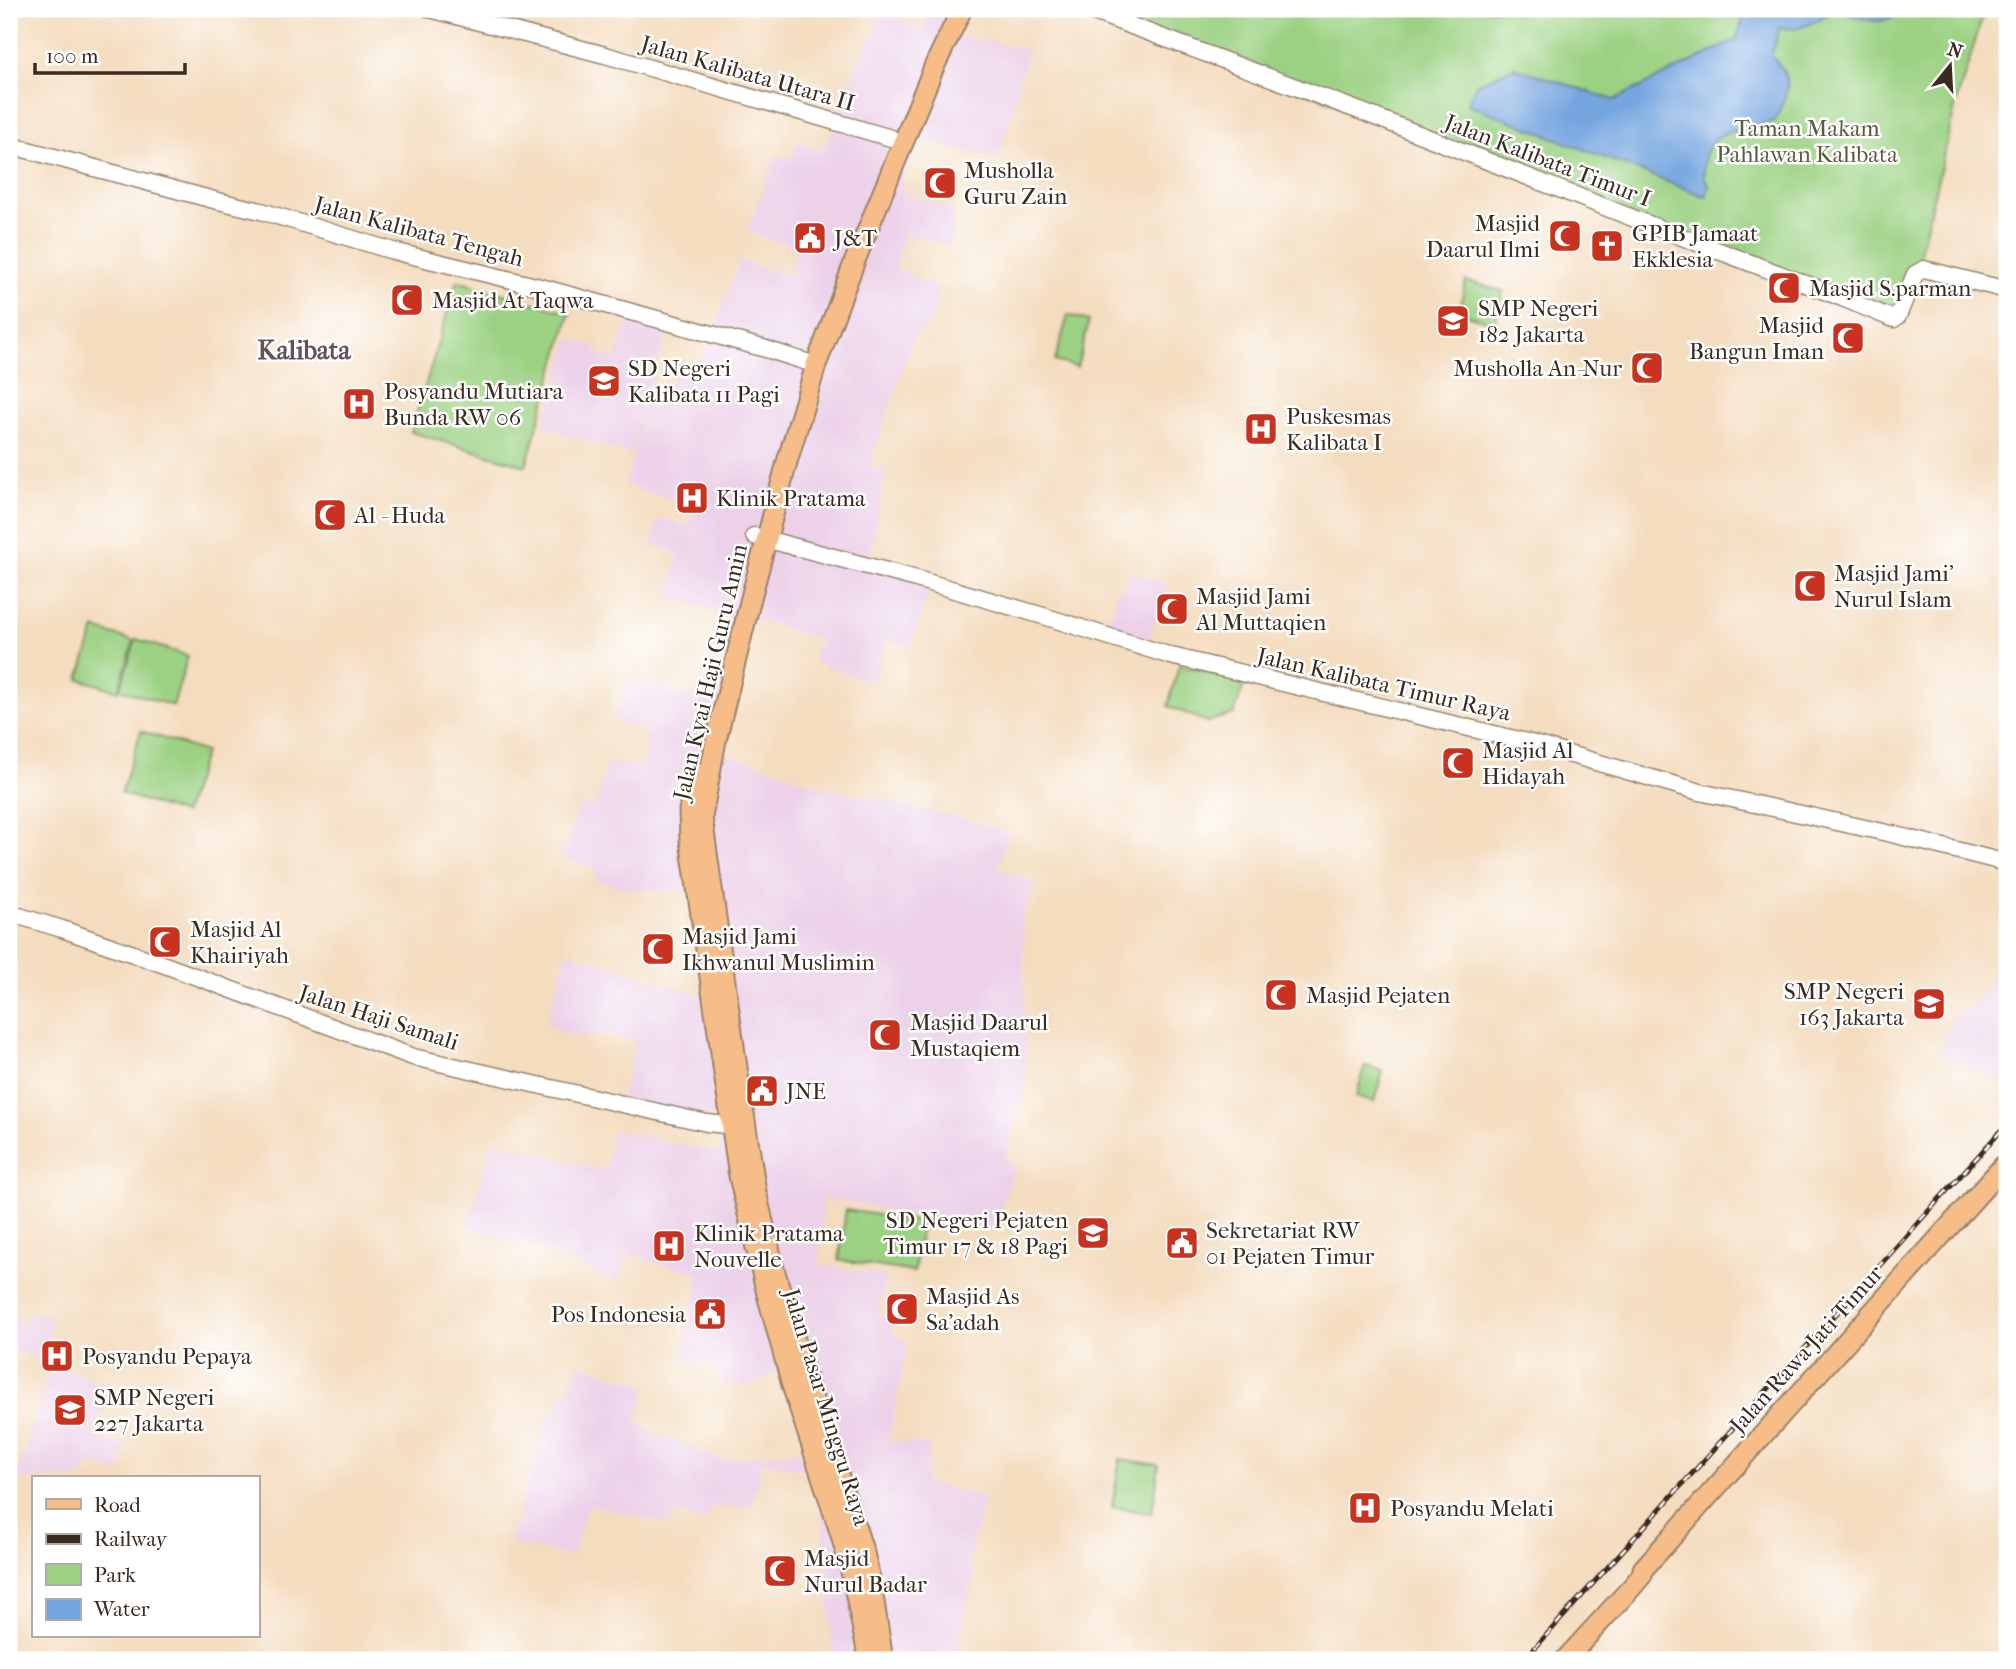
<svg xmlns="http://www.w3.org/2000/svg" width="2016" height="1669" font-family="'IM FELL French Canon',serif">
<style>
.built{fill:#ecd1e9}
.green{fill:#9bd182;stroke:#6b7e50;stroke-width:2}
.water{fill:#75a5df;stroke:#58687e;stroke-width:2}
.lines{fill:none;stroke-linecap:round;stroke-linejoin:round}
.minor-casing{stroke:#98836e;stroke-width:19}
.major-casing{stroke:#98836e;stroke-width:23}
.minor{stroke:#fff;stroke-width:16}
.major{stroke:#f7bd88;stroke-width:19}
.rail-casing{stroke:#3b2a1e;stroke-width:5}
.rail{stroke:#fff;stroke-width:2.5;stroke-dasharray:8;stroke-linecap:butt}
.labels{text-anchor:middle;stroke-width:5;stroke-linejoin:round;paint-order:stroke}
.street-label{font-size:23px;fill:#3b2a1e;stroke:#fff}
.park-label{font-size:23px;fill:#585c3c;stroke:#fff}
.poi-label{font-size:23px;fill:#3b2a1e;stroke:#fff;text-anchor:start}
.quarter-label{font-size:26px;font-weight:bold;fill:#64525a;stroke:#fff}
</style>
<rect width="100%" height="100%" fill="#fff"/>
<filter id="ink" filterUnits="userSpaceOnUse"><feTurbulence type="fractalNoise" baseFrequency=".0143" numOctaves="2"/><feDisplacementMap in="SourceGraphic" scale="14" xChannelSelector="R" yChannelSelector="G"/><feConvolveMatrix kernelMatrix="1 2 1 2 8 2 1 2 1" color-interpolation-filters="sRGB"/></filter>
<filter id="wash" filterUnits="userSpaceOnUse"><feTurbulence type="fractalNoise" baseFrequency=".00686" numOctaves="4" result="noise"/><feDisplacementMap in="SourceGraphic" scale="28" xChannelSelector="R" yChannelSelector="G"/><feGaussianBlur stdDeviation="1.57" result="paint"/><feColorMatrix in="noise" values="0 0 0 0 0 0 0 0 0 0 0 0 0 0 0 0 0 1.4 0 .05"/><feComposite in="paint" operator="in"/></filter>
<g filter="url(#wash)">
<rect width="100%" height="100%" fill="#f4dcbe"/>
<!-- built -->
<g class="built">
<path d="M931 9H962L951 34 1028 50 999 159 920 140 899 190 956 212 950 245 905 235 895 268 939 289 931 323 913 338 870 466 886 471 868 566 931 584 910 648 887 638 872 683 812 661 819 639 753 619 723 752 828 788 960 818 1009 833 997 867 1036 883 1023 913 1026 1084 1005 1160 1016 1165 992 1233 919 1216 823 1198 819 1264 886 1276 877 1316 893 1318 892 1335 908 1341 889 1442 930 1444 925 1482 985 1498 967 1567 975 1571 961 1634 959 1652 933 1654V1660H832L830 1611 821 1508 808 1470 763 1462 751 1508 712 1507 706 1522 675 1513 670 1525 589 1504 571 1557 509 1542 547 1419 565 1395 579 1364 647 1386 637 1424 720 1460 804 1451 784 1369 747 1386 721 1384 713 1364 682 1360 696 1291 698 1273 627 1255 617 1283 546 1252 467 1227 492 1141 605 1171 612 1130 720 1153 718 1119 620 1097 636 1044 634 1042 608 1034 583 1038 546 1026 567 952 707 997 693 891 626 889 597 880 593 869 561 856 581 804 595 808 607 761 641 767 648 730 614 722 627 677 702 700 724 613 668 597 678 554 651 544 660 518 689 526 694 507 625 485 651 396 665 400 677 366 698 370 740 261 789 276 796 248 747 231 776 154 790 159 799 141 822 151 855 85 849 82 884 12 921 30Z"/>
<path d="M629 319 668 331 645 403 648 404 632 455 542 427 570 338 596 347 595 352 616 359Z"/>
<path d="M1128 572 1167 584 1148 642 1108 630 1119 588 1124 589Z"/>
<path d="M2007 953V1084L1939 1053 1956 1010 1971 1012Z"/>
<path d="M32 1311 54 1318 40 1360 9 1349V1317L27 1323Z"/>
<path d="M52 1366 110 1384 93 1435 127 1446 118 1473 88 1463 82 1478H33V1482L16 1476Z"/>
</g>
<!-- green -->
<g class="green">
<path d="M1086 9H1985L1956 103 1915 274 1898 316Z"/>
<path d="M457 281 570 313 526 466 411 432Z"/>
<path d="M1466 281 1503 291 1495 323 1458 313Z"/>
<path d="M1068 315 1089 321 1077 367 1055 361Z"/>
<path d="M95 629 134 641 118 691 79 679Z"/>
<path d="M136 639 188 656 173 706 120 689Z"/>
<path d="M1179 665 1245 682 1234 714 1207 722 1168 706Z"/>
<path d="M141 731 205 752 184 814 121 793Z"/>
<path d="M1365 1066 1383 1071 1374 1102 1356 1097Z"/>
<path d="M846 1210 922 1222 914 1272 839 1260Z"/>
<path d="M1120 1459 1159 1465 1152 1513 1112 1507Z"/>
</g>
<!-- water -->
<path class="water" d="M1738 9H1909C1877 29 1868 20 1835 10 1818 19 1800 34 1780 27L1771 56C1798 81 1786 92 1775 121 1750 128 1704 129 1704 165 1704 173 1703 179 1709 186L1706 197 1467 104 1477 84 1514 67 1614 100 1736 40 1743 20Z"/>
</g>
<g filter="url(#ink)">
<g class="lines">
<defs>
<g id="minor">
<path d="M430 9 605 55 891 138"/>
<path d="M1086 9 1360 111 1648 224 1840 297 1891 318 1894 319 1898 316 1915 274 1924 269 2007 290"/>
<path d="M9 145 214 200 261 211 393 251 544 288 766 349 816 365"/>
<path d="M754 536 913 578 1040 615 1171 656 1523 741 1700 792 1892 834 2007 863"/>
<path d="M9 913 62 929 162 964 413 1057 707 1123 744 1127"/>
</g>
<g id="major">
<path d="M696 772 689 811 690 840 739 1176 767 1294 792 1385 841 1535 851 1571 869 1660"/>
<path d="M883 1660 871 1583 864 1553 806 1378 774 1269 756 1192 739 1082 702 817 716 740 751 598 787 462 816 365 854 263 934 67 962 9"/>
<path d="M1565 1660 1632 1587 1642 1575 1643 1569 2007 1162"/>
</g>
</defs>
<!-- minor casing -->
<use href="#minor" class="minor-casing"/>
<!-- major casing -->
<use href="#major" class="major-casing"/>
<!-- minor -->
<use href="#minor" class="minor"/>
<!-- major -->
<use href="#major" class="major"/>
<defs>
<path id="rail" d="M1524 1660 2007 1124"/>
</defs>
<!-- rail casing -->
<use href="#rail" class="rail-casing"/>
<!-- rail -->
<use href="#rail" class="rail"/>
</g>
</g>
<!-- icons -->
<defs>
<symbol id="mosque-square" viewBox="-11 -11 22 22"><rect x="-9" y="-9" width="18" height="18" rx="4" fill="#c8321e" stroke="#fff"/><path d="M3.5-4.9A6 6 0 1 0 3.5 4.9A5 5 0 1 1 3.5-4.9Z" fill="#fff"/></symbol>
<symbol id="civic-square" viewBox="-11 -11 22 22"><rect x="-9" y="-9" width="18" height="18" rx="4" fill="#c8321e" stroke="#fff"/><path d="M-.6-6.5H3V-4.5H.6V-3L4-1V1h2V6H-6V1h2V-1L-.6-3ZM-1.2 2.5V6h2.4V2.5Z" fill="#fff"/></symbol>
<symbol id="church-square" viewBox="-11 -11 22 22"><rect x="-9" y="-9" width="18" height="18" rx="4" fill="#c8321e" stroke="#fff"/><path d="M-1.2-6h2.4v3.5h3.3v2.4h-3.3V6h-2.4V-.1h-3.3v-2.4h3.3Z" fill="#fff"/></symbol>
<symbol id="school-square" viewBox="-11 -11 22 22"><rect x="-9" y="-9" width="18" height="18" rx="4" fill="#c8321e" stroke="#fff"/><path d="M0-5L7-2L0 1L-7-2ZM-4 1L0 2.5L4 1V4Q0 6-4 4Z" fill="#fff"/></symbol>
<symbol id="hospital-square" viewBox="-11 -11 22 22"><rect x="-9" y="-9" width="18" height="18" rx="4" fill="#c8321e" stroke="#fff"/><path d="M-5-5h3v3.5h4V-5h3V5h-3V1.5h-4V5h-3Z" fill="#fff"/></symbol>
</defs>
<g fill-rule="evenodd">
<use href="#mosque-square" x="921" y="164" width="38" height="38"/>
<use href="#mosque-square" x="1546" y="217" width="38" height="38"/>
<use href="#civic-square" x="791" y="219" width="38" height="38"/>
<use href="#church-square" x="1588" y="227" width="38" height="38"/>
<use href="#mosque-square" x="1765" y="269" width="38" height="38"/>
<use href="#mosque-square" x="388" y="281" width="38" height="38"/>
<use href="#school-square" x="1434" y="302" width="38" height="38"/>
<use href="#mosque-square" x="1829" y="319" width="38" height="38"/>
<use href="#mosque-square" x="1628" y="349" width="38" height="38"/>
<use href="#school-square" x="585" y="362" width="38" height="38"/>
<use href="#hospital-square" x="340" y="385" width="38" height="38"/>
<use href="#hospital-square" x="1242" y="410" width="38" height="38"/>
<use href="#hospital-square" x="673" y="479" width="38" height="38"/>
<use href="#mosque-square" x="311" y="496" width="38" height="38"/>
<use href="#mosque-square" x="1791" y="567" width="38" height="38"/>
<use href="#mosque-square" x="1153" y="590" width="38" height="38"/>
<use href="#mosque-square" x="1439" y="744" width="38" height="38"/>
<use href="#mosque-square" x="146" y="923" width="38" height="38"/>
<use href="#mosque-square" x="639" y="930" width="38" height="38"/>
<use href="#mosque-square" x="1262" y="976" width="38" height="38"/>
<use href="#school-square" x="1910" y="985" width="38" height="38"/>
<use href="#mosque-square" x="866" y="1016" width="38" height="38"/>
<use href="#civic-square" x="743" y="1072" width="38" height="38"/>
<use href="#school-square" x="1074" y="1214" width="38" height="38"/>
<use href="#civic-square" x="1163" y="1224" width="38" height="38"/>
<use href="#hospital-square" x="650" y="1227" width="38" height="38"/>
<use href="#mosque-square" x="883" y="1290" width="38" height="38"/>
<use href="#civic-square" x="691" y="1295" width="38" height="38"/>
<use href="#hospital-square" x="38" y="1337" width="38" height="38"/>
<use href="#school-square" x="51" y="1391" width="38" height="38"/>
<use href="#hospital-square" x="1346" y="1489" width="38" height="38"/>
<use href="#mosque-square" x="761" y="1552" width="38" height="38"/>
</g>
<g class="labels">
<!-- street labels -->
<g class="street-label">
<text transform="translate(748 73) rotate(16)" y="8">Jalan Kalibata Utara II</text>
<text transform="translate(1548 160) rotate(21)" y="8">Jalan Kalibata Timur I</text>
<text transform="translate(419 231) rotate(15)" y="8">Jalan Kalibata Tengah</text>
<text transform="translate(710 672) rotate(-77)" y="8">Jalan Kyai Haji Guru Amin</text>
<text transform="translate(1384 684) rotate(13)" y="8">Jalan Kalibata Timur Raya</text>
<text transform="translate(379 1017) rotate(18)" y="8">Jalan Haji Samali</text>
<text transform="translate(1806 1349) rotate(-48)" y="8">Jalan Rawa Jati Timur</text>
<text transform="translate(827 1407) rotate(73)" y="8">Jalan Pasar Minggu Raya</text>
</g>
<!-- park labels -->
<g class="park-label">
<text x="1807" y="136">Taman Makam<tspan x="1807" dy="26">Pahlawan Kalibata</tspan></text>
</g>
<!-- poi labels -->
<g class="poi-label">
<text x="964" y="178">Musholla<tspan x="964" dy="26">Guru Zain</tspan></text>
<text x="1540" y="231" text-anchor="end">Masjid<tspan x="1540" dy="26">Daarul Ilmi</tspan></text>
<text x="1632" y="241">GPIB Jamaat<tspan x="1632" dy="26">Ekklesia</tspan></text>
<text x="834" y="246">J&amp;T</text>
<text x="1809" y="296">Masjid S.parman</text>
<text x="432" y="308">Masjid At Taqwa</text>
<text x="1478" y="316">SMP Negeri<tspan x="1478" dy="26">182 Jakarta</tspan></text>
<text x="1824" y="333" text-anchor="end">Masjid<tspan x="1824" dy="26">Bangun Iman</tspan></text>
<text x="628" y="376">SD Negeri<tspan x="628" dy="26">Kalibata 11 Pagi</tspan></text>
<text x="1622" y="376" text-anchor="end">Musholla An-Nur</text>
<text x="384" y="399">Posyandu Mutiara<tspan x="384" dy="26">Bunda RW 06</tspan></text>
<text x="1286" y="424">Puskesmas<tspan x="1286" dy="26">Kalibata I</tspan></text>
<text x="716" y="506">Klinik Pratama</text>
<text x="354" y="523">Al - Huda</text>
<text x="1834" y="581">Masjid Jami'<tspan x="1834" dy="26">Nurul Islam</tspan></text>
<text x="1196" y="604">Masjid Jami<tspan x="1196" dy="26">Al Muttaqien</tspan></text>
<text x="1482" y="758">Masjid Al<tspan x="1482" dy="26">Hidayah</tspan></text>
<text x="190" y="937">Masjid Al<tspan x="190" dy="26">Khairiyah</tspan></text>
<text x="682" y="944">Masjid Jami<tspan x="682" dy="26">Ikhwanul Muslimin</tspan></text>
<text x="1904" y="999" text-anchor="end">SMP Negeri<tspan x="1904" dy="26">163 Jakarta</tspan></text>
<text x="1306" y="1003">Masjid Pejaten</text>
<text x="910" y="1030">Masjid Daarul<tspan x="910" dy="26">Mustaqiem</tspan></text>
<text x="786" y="1099">JNE</text>
<text x="1068" y="1228" text-anchor="end">SD Negeri Pejaten<tspan x="1068" dy="26">Timur 17 &amp; 18 Pagi</tspan></text>
<text x="1206" y="1238">Sekretariat RW<tspan x="1206" dy="26">01 Pejaten Timur</tspan></text>
<text x="694" y="1241">Klinik Pratama<tspan x="694" dy="26">Nouvelle</tspan></text>
<text x="926" y="1304">Masjid As<tspan x="926" dy="26">Sa'adah</tspan></text>
<text x="686" y="1322" text-anchor="end">Pos Indonesia</text>
<text x="82" y="1364">Posyandu Pepaya</text>
<text x="94" y="1405">SMP Negeri<tspan x="94" dy="26">227 Jakarta</tspan></text>
<text x="1390" y="1516">Posyandu Melati</text>
<text x="804" y="1566">Masjid<tspan x="804" dy="26">Nurul Badar</tspan></text>
</g>
<!-- quarter labels -->
<g class="quarter-label">
<text x="304" y="359">Kalibata</text>
</g>
</g>
<!-- margin -->
<rect width="2016" height="1669" fill="none" stroke="#fff" stroke-width="35"/>
<!-- legend -->
<rect x="32" y="1476" width="228" height="161" fill="#ffffff" stroke="#b1aaa5" stroke-width="2"/>
<rect x="46" y="1499" width="35" height="10" fill="#f7bd88" stroke="#b1aaa5" stroke-width="2"/>
<text x="94" y="1512" font-size="21" fill="#3b2a1e">Road</text>
<rect x="46" y="1534" width="35" height="10" fill="#3b2a1e" stroke="#b1aaa5" stroke-width="2"/>
<text x="94" y="1546" font-size="21" fill="#3b2a1e">Railway</text>
<rect x="46" y="1564" width="35" height="21" fill="#9bd182" stroke="#b1aaa5" stroke-width="2"/>
<text x="94" y="1582" font-size="21" fill="#3b2a1e">Park</text>
<rect x="46" y="1599" width="35" height="21" fill="#75a5df" stroke="#b1aaa5" stroke-width="2"/>
<text x="94" y="1616" font-size="21" fill="#3b2a1e">Water</text>
<!-- north arrow -->
<g transform="translate(1950 66) rotate(18)" stroke="#ffffff" stroke-width="5" paint-order="stroke">
<path d="M0-5L12 26L0 18L-12 26Z" fill="#3b2a1e"/>
<text y="-10" font-size="19" font-weight="bold" text-anchor="middle" fill="#3b2a1e">N</text>
</g>
<!-- scale -->
<path d="M35 63v10h150v-10" fill="none" stroke="#3b2a1e" stroke-width="3.5"/>
<text x="46" y="63" font-size="21" fill="#3b2a1e" stroke="#ffffff" stroke-width="5" paint-order="stroke">100 m</text>
</svg>
